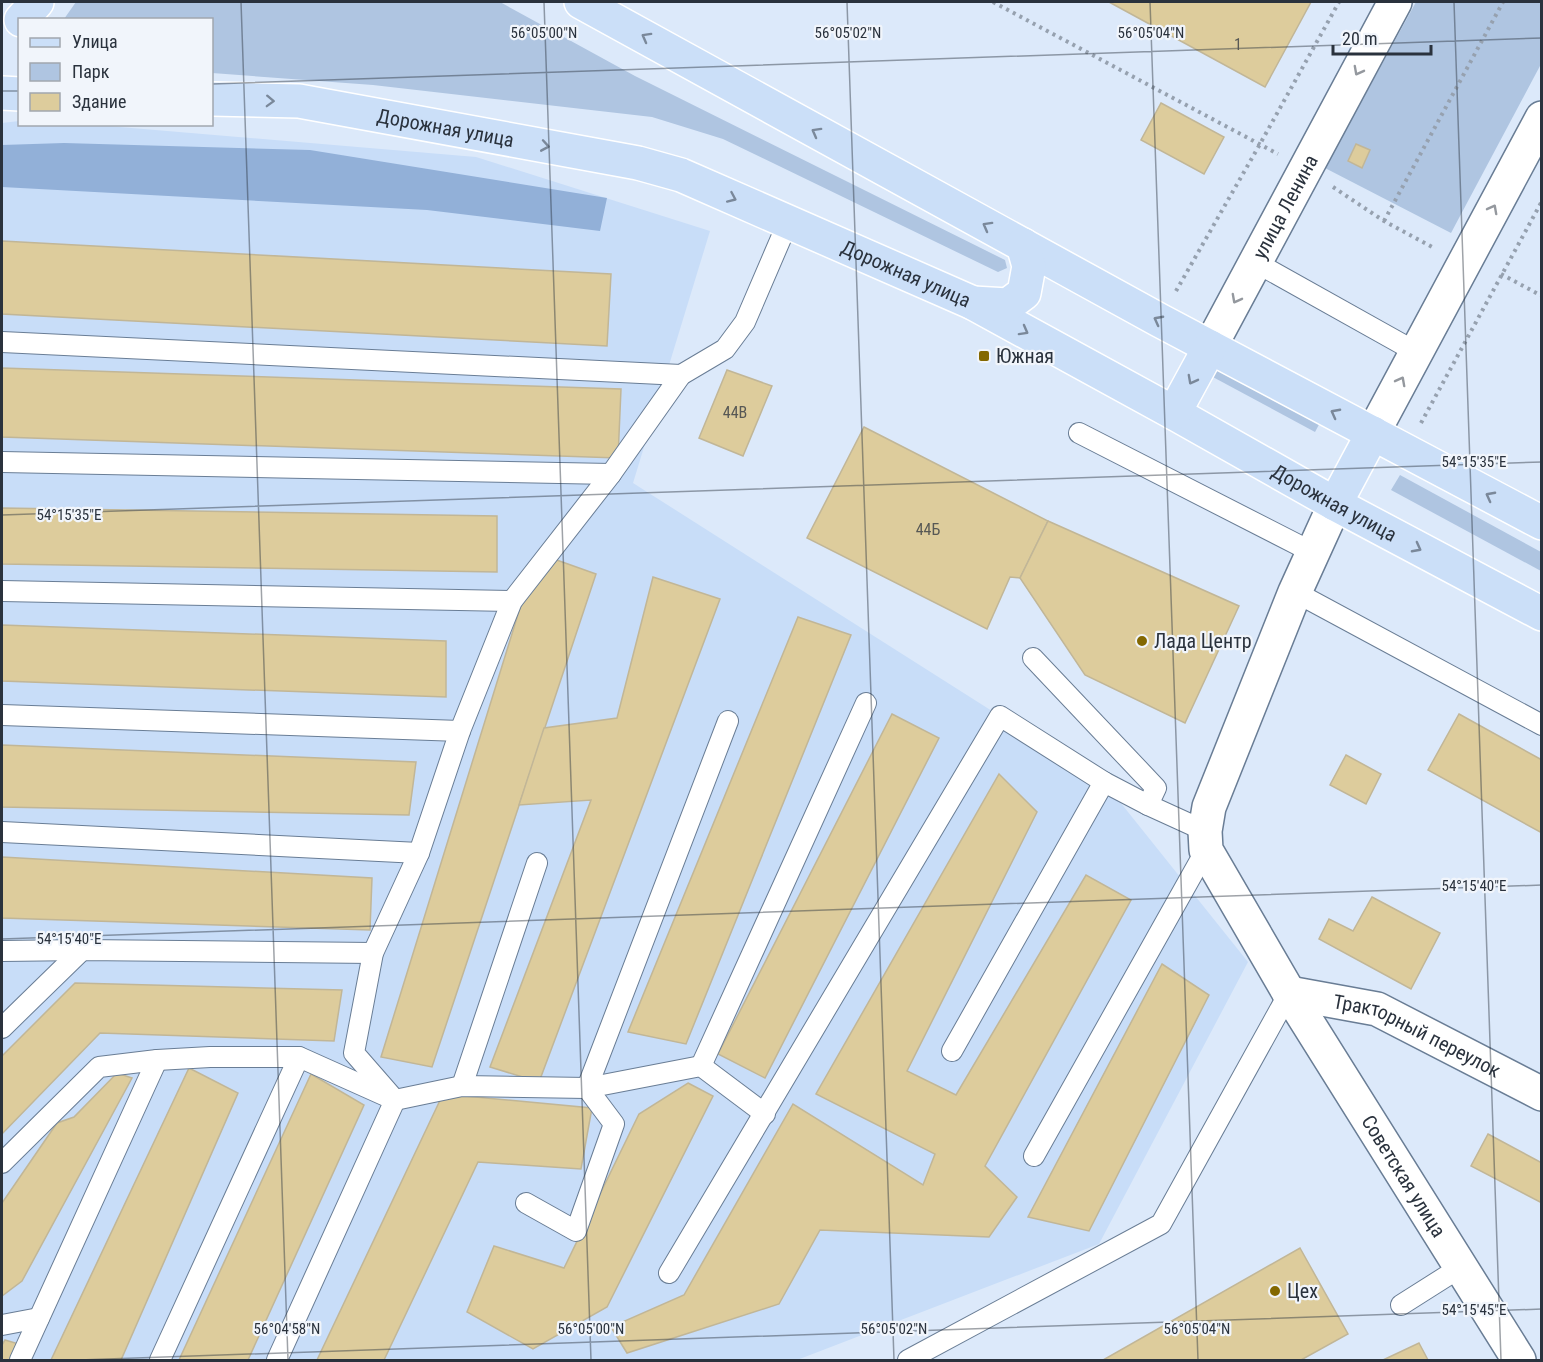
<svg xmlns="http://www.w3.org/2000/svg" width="1543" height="1362" font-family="'Roboto Condensed',sans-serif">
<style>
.built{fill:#c8ddf8}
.green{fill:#afc5e1}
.forest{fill:#92b0d8}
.building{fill:#ddcc9c;stroke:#c1b697;stroke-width:1.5}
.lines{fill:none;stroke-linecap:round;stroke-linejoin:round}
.service-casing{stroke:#697d95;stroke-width:22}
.minor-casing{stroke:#697d95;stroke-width:36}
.tertiary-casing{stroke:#697d95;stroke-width:36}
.secondary-casing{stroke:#697d95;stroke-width:36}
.primary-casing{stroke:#fff;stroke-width:36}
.path{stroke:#96a1af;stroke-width:4;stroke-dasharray:3 4.5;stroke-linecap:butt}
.service{stroke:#fff;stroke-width:20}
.minor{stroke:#fff;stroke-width:33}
.tertiary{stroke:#fff;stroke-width:33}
.secondary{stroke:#fff;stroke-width:33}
.primary{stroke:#cbdff8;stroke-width:33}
.oneway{stroke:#7a889a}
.oneway2{stroke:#94989e}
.ticks{fill:none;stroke:#2a323d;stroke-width:1.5;stroke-opacity:0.45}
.poi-dot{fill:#836801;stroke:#f1f5fb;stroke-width:2}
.labels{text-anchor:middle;stroke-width:4.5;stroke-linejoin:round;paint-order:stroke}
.number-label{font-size:16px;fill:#575855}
.street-label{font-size:20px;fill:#2a323d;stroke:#f1f5fb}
.poi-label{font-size:20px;fill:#2a323d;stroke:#f1f5fb;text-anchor:start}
.ticks-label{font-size:15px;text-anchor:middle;fill:#2a323d;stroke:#f1f5fb;stroke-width:4.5;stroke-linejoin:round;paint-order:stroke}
</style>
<rect width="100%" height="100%" fill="#dce9fa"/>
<!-- built -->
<path class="built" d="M19 121 20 124 96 125 476 157 710 231 633 483 1104 782 1248 962 1099 1244 797 1360H2V123Z"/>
<!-- green -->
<g class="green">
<path d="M76 2H500L635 76 1005 260 1007 268 998 272 723 139 652 117 373 85 212 73V20L64 19Z"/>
<path d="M1416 2H1541V64L1451 233 1325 168Z"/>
<path d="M1217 364 1322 419 1315 432 1211 376Z"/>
<path d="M1400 475 1541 552V571L1391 490Z"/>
</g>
<!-- forest -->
<path class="forest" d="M64 143 310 150 607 198 600 231 427 210 2 187V145Z"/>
<!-- building -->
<g class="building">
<path d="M1109 2H1311L1265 87Z"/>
<path d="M1161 103 1224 137 1204 174 1141 140Z"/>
<path d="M1356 144 1370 150 1362 168 1348 161Z"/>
<path d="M2 241 611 274 607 346 2 314Z"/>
<path d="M2 368 621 389 618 458 2 437Z"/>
<path d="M727 370 772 386 743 456 699 438Z"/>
<path d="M864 427 1048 521 1020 578 1010 577 987 629 807 538Z"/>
<path d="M2 508 497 516V572L2 564Z"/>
<path d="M1048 521 1239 606 1185 723 1085 675 1020 578Z"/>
<path d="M537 553 596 574 432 1067 381 1057Z"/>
<path d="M653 577 720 599 539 1082 490 1067 591 800 519 805 544 728 617 718Z"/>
<path d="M798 617 851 635 686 1044 628 1032Z"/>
<path d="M2 625 446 641V697L2 681Z"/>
<path d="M892 714 939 738 765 1078 718 1054Z"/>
<path d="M1459 714 1542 760V833L1428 770Z"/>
<path d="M2 745 416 762 409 815 2 807Z"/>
<path d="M1346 755 1381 774 1366 804 1330 785Z"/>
<path d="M999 774 1037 812 907 1071 956 1095 1086 875 1131 900 985 1166 1017 1197 989 1237 820 1230 779 1304 627 1353 611 1327 684 1295 793 1104 923 1185 935 1154 816 1094Z"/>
<path d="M2 857 372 878 370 930 2 918Z"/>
<path d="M1372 897 1440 933 1411 989 1319 939 1329 919 1353 931Z"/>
<path d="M1162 964 1209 995 1089 1231 1028 1217Z"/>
<path d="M75 983 342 990 334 1041 100 1033 2 1134V1056Z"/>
<path d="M189 1068 238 1093 121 1360H51Z"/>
<path d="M117 1073 132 1078 22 1281 2 1296V1203L57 1123 74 1117Z"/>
<path d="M311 1074 364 1105 248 1360H179Z"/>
<path d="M688 1083 713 1096 607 1307 533 1349 467 1312 494 1246 564 1268 639 1114Z"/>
<path d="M443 1094 592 1108 581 1169 478 1162 384 1360H317Z"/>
<path d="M1488 1134 1542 1163V1203L1471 1166Z"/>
<path d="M1300 1248 1348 1334 1301 1360H1103Z"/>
<path d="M5 1340 22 1345 14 1360H2V1345Z"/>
<path d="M1419 1343 1428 1360H1383Z"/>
</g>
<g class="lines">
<defs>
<g id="service">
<path d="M1255 262 1416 352"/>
<path d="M2 342 681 375"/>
<path d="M1079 433 1312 552"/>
<path d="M2 462 611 474"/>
<path d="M2 591 512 601"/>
<path d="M1295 592 1542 725"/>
<path d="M1033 658 1156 788 1148 805"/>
<path d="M2 715 460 731"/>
<path d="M2 832 419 853"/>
<path d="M2 951 82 950 373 953"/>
<path d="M2 1028 82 950"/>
<path d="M952 1051 1104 782 1148 805 1205 831"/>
<path d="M701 1066 866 703"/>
<path d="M462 1086 537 863"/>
<path d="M1034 1156 1206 850"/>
<path d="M2 1163 99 1067 157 1060 210 1057H299L395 1100 462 1086 587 1088 701 1066 765 1114"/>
<path d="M526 1203 576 1231 614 1124 587 1088 728 721"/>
<path d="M669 1273 1000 716 1104 782"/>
<path d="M1401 1305 1461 1267"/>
<path d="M2 1325 39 1318"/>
<path d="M20 1360 157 1060"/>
<path d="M160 1360 299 1057"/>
<path d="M277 1360 395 1100 354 1053 373 953 419 853 460 731 512 601 611 474 681 375 725 349 745 322 788 222"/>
<path d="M908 1360 1161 1224 1289 993"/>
</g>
<g id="minor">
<path id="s1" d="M1289 993 1377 1009 1542 1094"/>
</g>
<g id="tertiary">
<path id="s2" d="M1335 504 1295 592 1209 807 1205 831 1206 850 1289 993 1519 1360"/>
</g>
<g id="secondary">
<path id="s3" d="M1210 347 1395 2"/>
<path d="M1373 433 1542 118"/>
</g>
<g id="primary">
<path d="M581 2 1159 320 1542 523"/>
<path d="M21 20 37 2"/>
<path d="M2 93 20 94"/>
<path id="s4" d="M212 99 299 101 638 163 681 175 973 303 1174 413 1335 504 1542 614"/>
<path d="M973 303 1008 305 1024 293 1029 266 1023 245"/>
<path d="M1174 413 1210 347"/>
<path d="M1335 504 1373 433"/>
</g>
</defs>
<!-- service casing -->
<use href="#service" class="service-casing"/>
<!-- minor casing -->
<use href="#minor" class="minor-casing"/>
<!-- tertiary casing -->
<use href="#tertiary" class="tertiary-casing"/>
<!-- secondary casing -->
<use href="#secondary" class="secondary-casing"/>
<!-- primary casing -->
<use href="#primary" class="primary-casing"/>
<!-- path -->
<g class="path">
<path d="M993 2 1278 154"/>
<path d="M1333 187 1384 221 1434 248"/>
<path d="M1384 221 1503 2"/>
<path d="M1501 274 1542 296"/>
<path d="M1176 291 1260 144 1339 2"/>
<path d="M1421 423 1542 201"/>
</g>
<!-- service -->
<use href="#service" class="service"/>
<!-- minor -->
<use href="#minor" class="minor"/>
<!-- tertiary -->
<use href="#tertiary" class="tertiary"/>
<!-- secondary -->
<use href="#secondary" class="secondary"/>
<!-- primary -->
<use href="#primary" class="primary"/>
</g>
<!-- one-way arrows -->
<defs><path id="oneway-chevron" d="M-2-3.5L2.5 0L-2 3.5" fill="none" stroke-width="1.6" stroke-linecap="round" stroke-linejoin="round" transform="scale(1.5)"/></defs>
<g class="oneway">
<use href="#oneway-chevron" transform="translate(646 37) rotate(-151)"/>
<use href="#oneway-chevron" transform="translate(270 101) rotate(2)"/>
<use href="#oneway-chevron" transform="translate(816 132) rotate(-151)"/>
<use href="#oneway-chevron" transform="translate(545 146) rotate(10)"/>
<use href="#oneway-chevron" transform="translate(732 198) rotate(24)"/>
<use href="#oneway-chevron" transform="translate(987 226) rotate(-151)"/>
<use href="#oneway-chevron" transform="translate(1158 320) rotate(-152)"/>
<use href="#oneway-chevron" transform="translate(1024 331) rotate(29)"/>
<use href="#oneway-chevron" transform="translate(1192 380) rotate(118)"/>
<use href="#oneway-chevron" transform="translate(1335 413) rotate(-152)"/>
<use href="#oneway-chevron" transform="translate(1490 496) rotate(-152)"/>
<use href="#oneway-chevron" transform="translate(1417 548) rotate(28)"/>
</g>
<g class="oneway2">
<use href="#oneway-chevron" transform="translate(1358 71) rotate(118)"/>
<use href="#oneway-chevron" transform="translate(1493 209) rotate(-62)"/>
<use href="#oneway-chevron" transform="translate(1236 299) rotate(118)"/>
<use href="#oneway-chevron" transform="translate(1401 381) rotate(-62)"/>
</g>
<!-- ticks -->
<path class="ticks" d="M241 2 288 1360M544 2 591 1360M847 2 894 1360M1150 2 1198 1360M1454 2 1501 1360M212 84 1542 38M2 91H20M2 515 1542 462M2 939 1542 885M79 1360 1542 1309"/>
<!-- markers -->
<g class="poi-dot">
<rect x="978" y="350" width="12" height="12" rx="3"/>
<circle cx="1142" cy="641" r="6"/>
<circle cx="1275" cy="1291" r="6"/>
</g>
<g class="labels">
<!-- number labels -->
<g class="number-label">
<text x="1238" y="50">1</text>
<text x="735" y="418">44В</text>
<text x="928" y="535">44Б</text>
</g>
<!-- street labels -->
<g class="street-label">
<text dy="7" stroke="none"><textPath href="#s4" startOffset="236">Дорожная улица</textPath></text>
<text dy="7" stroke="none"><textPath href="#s3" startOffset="159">улица Ленина</textPath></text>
<text dy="7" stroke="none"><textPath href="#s4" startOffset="722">Дорожная улица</textPath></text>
<text dy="7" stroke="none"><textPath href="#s4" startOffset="1208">Дорожная улица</textPath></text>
<text dy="7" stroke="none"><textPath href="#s1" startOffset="136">Тракторный переулок</textPath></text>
<text dy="7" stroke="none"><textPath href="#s2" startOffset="753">Советская улица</textPath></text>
</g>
<!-- poi labels -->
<g class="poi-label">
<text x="996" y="363">Южная</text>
<text x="1154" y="648">Лада Центр</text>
<text x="1287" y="1298">Цех</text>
</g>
</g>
<g class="ticks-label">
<text x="544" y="38">56°05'00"N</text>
<text x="848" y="38">56°05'02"N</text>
<text x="1151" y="38">56°05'04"N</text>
<text x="1474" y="467">54°15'35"E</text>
<text x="69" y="520">54°15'35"E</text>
<text x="1474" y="891">54°15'40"E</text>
<text x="69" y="944">54°15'40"E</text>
<text x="1474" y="1315">54°15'45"E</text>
<text x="287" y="1334">56°04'58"N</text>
<text x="591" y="1334">56°05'00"N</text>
<text x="894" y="1334">56°05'02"N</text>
<text x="1197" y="1334">56°05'04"N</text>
</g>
<!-- border -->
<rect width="1543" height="1362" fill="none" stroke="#2a323d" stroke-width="6"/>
<!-- legend -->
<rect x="18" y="18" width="195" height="108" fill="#f1f5fb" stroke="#a1a7af" stroke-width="1.5"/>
<rect x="30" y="38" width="30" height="9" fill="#cbdff8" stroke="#a1a7af" stroke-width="1.5"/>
<text x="72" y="48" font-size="18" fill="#2a323d">Улица</text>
<rect x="30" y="63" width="30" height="18" fill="#afc5e1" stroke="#a1a7af" stroke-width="1.5"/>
<text x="72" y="78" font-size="18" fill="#2a323d">Парк</text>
<rect x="30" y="93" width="30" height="18" fill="#ddcc9c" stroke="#a1a7af" stroke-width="1.5"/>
<text x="72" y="108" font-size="18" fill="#2a323d">Здание</text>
<!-- scale -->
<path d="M1333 45v9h98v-9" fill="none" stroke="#2a323d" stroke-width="3"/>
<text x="1342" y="45" font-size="18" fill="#2a323d" stroke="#f1f5fb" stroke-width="4.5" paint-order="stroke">20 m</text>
</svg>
